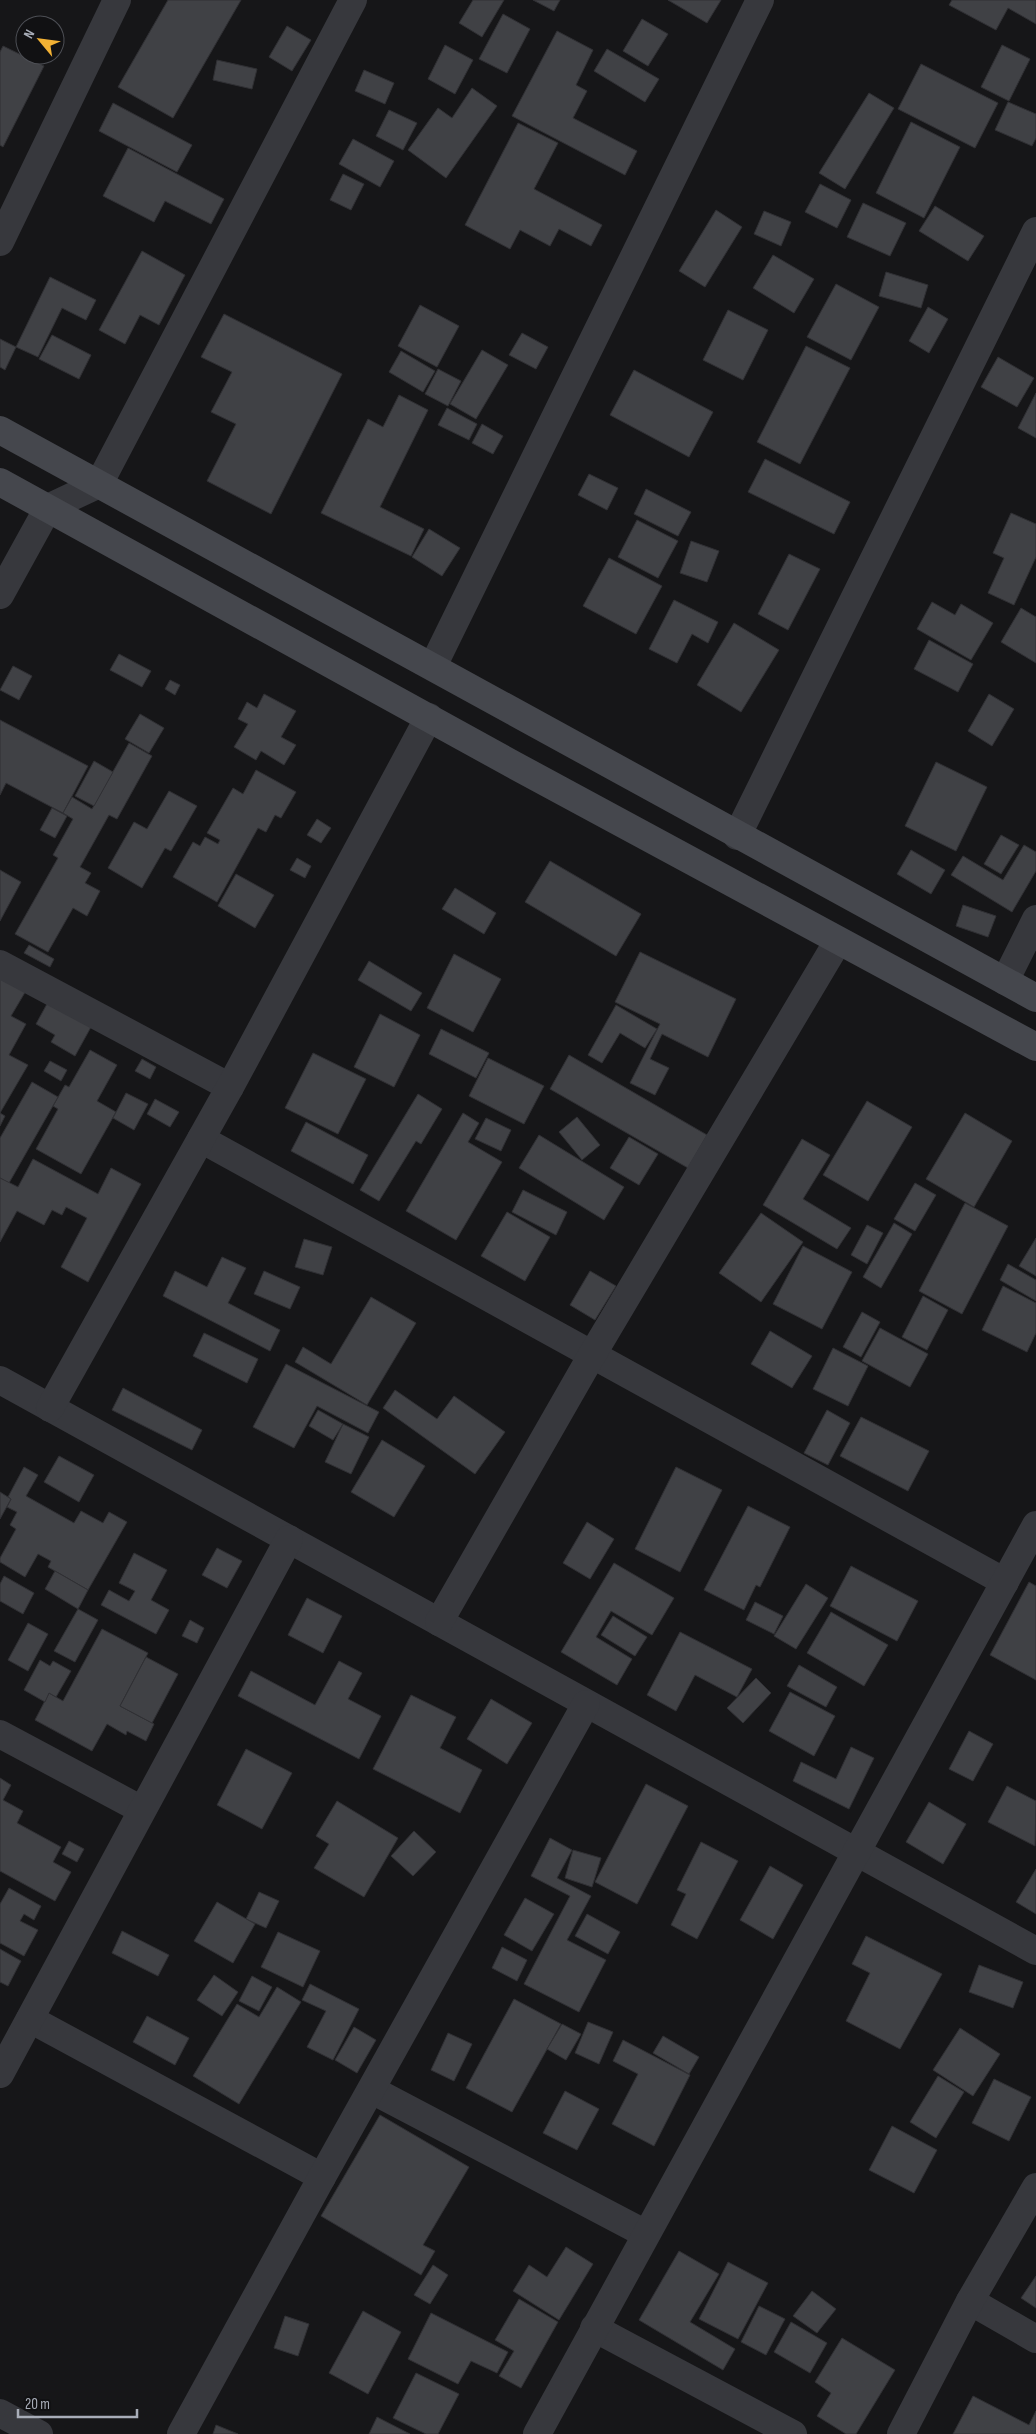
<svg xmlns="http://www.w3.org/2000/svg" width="1036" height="2434" font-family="'Sofia Sans Condensed',sans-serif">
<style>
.building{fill:#404145;stroke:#303034}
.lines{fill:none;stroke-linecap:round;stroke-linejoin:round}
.minor{stroke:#37383d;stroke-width:28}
.secondary{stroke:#45474d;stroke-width:28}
</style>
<rect width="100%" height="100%" fill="#161618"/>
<!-- building -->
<g class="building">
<path d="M168 0H241L173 118 118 87Z"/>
<path d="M473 0H504L482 37 459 23Z"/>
<path d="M533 0H560L554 11Z"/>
<path d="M668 0H721L707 23Z"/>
<path d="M952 0H1036V24L1008 8 996 30 949 5Z"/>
<path d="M503 14 530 29 507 73 479 59Z"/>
<path d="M642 19 668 34 648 66 623 51Z"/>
<path d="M287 26 311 40 292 71 269 57Z"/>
<path d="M557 31 593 50 576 85 587 91 573 118 637 151 625 175 512 116Z"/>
<path d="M445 45 473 60 455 94 428 79Z"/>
<path d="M1002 45 1030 59 1009 101 981 87Z"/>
<path d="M3 46 44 66 3 147 0 145V52Z"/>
<path d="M607 49 659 79 645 102 594 71Z"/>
<path d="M217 60 257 69 252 89 213 80Z"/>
<path d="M921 64 998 103 975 148 898 109Z"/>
<path d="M364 70 394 83 385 104 355 91Z"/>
<path d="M472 88 497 106 446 178 408 150 438 108 452 118Z"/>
<path d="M869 93 894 108 845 189 819 173Z"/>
<path d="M1008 102 1036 114V138L1032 146 995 130Z"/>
<path d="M113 103 192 145 177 172 99 131Z"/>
<path d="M389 110 417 123 403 150 376 136Z"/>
<path d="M911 122 960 147 924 218 876 193Z"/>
<path d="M518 123 558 143 534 189 602 225 591 246 559 229 550 246 520 230 510 249 465 225Z"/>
<path d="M353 139 394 161 380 187 339 164Z"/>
<path d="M128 148 224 199 211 224 165 201 154 222 103 196Z"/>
<path d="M343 174 364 184 351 210 330 200Z"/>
<path d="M820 184 851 200 837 228 805 212Z"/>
<path d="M863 203 906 223 890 256 847 237Z"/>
<path d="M935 206 984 236 968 261 919 231Z"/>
<path d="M716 210 742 227 705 287 679 271Z"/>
<path d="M764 211 791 222 781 246 754 234Z"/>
<path d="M142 251 185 275 159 325 140 315 125 344 99 330Z"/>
<path d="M773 255 814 279 794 313 753 288Z"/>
<path d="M886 272 928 285 921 308 879 296Z"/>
<path d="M50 277 96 300 86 320 62 308 38 357 16 347Z"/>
<path d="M836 284 879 307 851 360 807 337Z"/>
<path d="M420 305 459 326 437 367 398 346Z"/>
<path d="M928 307 948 319 929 353 909 341Z"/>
<path d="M728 310 768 330 743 380 703 360Z"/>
<path d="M224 314 342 374 271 514 207 481 236 424 211 412 232 372 201 357Z"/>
<path d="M522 333 548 347 536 369 509 355Z"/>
<path d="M52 335 91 355 79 379 39 359Z"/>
<path d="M0 339 16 347 5 370 0 367Z"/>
<path d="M806 346 850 368 800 464 757 442Z"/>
<path d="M482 350 508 365 476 419 450 404Z"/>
<path d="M401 351 435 371 423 392 389 372Z"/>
<path d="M998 357 1034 378 1017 407 981 387Z"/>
<path d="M438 369 461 381 448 406 425 394Z"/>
<path d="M634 370 713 412 689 457 610 415Z"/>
<path d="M1036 393V438L1018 428Z"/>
<path d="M399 395 428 410 380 507 424 529 411 556 321 513 368 419 383 427Z"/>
<path d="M447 408 477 424 469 440 438 425Z"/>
<path d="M482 424 503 436 493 454 472 443Z"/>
<path d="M765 459 850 502 834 534 748 492Z"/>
<path d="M589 474 618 488 607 510 578 495Z"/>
<path d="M646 489 691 512 678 536 634 514Z"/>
<path d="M1011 513 1036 524V557L1014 605 988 593 1004 558 993 553Z"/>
<path d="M637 520 678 541 658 578 618 557Z"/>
<path d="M429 529 460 548 442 576 412 557Z"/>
<path d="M691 541 719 551 707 582 680 573Z"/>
<path d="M789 554 820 569 788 630 758 614Z"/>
<path d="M609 558 662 586 636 634 583 606Z"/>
<path d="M674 600 718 622 708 643 692 634 677 663 649 649Z"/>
<path d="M932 602 955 615 961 604 993 623 971 660 917 629Z"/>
<path d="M1021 608 1036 617V663L1001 642Z"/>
<path d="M734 623 779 650 741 712 697 685Z"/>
<path d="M929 640 973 664 958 692 914 669Z"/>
<path d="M119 654 151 671 142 687 110 670Z"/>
<path d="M13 666 32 676 19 700 0 690Z"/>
<path d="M170 680 180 685 175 695 165 689Z"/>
<path d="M264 694 296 711 281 737 296 745 284 765 261 751 256 760 234 747 248 724 238 719 247 702 257 708Z"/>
<path d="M989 694 1014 709 992 746 968 731Z"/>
<path d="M140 714 164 728 149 753 125 739Z"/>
<path d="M0 720 88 766 63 813 6 783 0 795Z"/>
<path d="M129 743 152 756 117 819 109 815 80 867 91 873 85 883 100 891 87 916 73 908 48 952 15 934 58 858 53 855 73 819 63 813 72 797 92 809Z"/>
<path d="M94 761 113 772 94 806 75 796Z"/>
<path d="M936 762 987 787 956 851 905 826Z"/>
<path d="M256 770 296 792 281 818 275 815 266 832 258 828 217 902 173 877 193 842 200 846 205 837 218 844 220 840 207 833 233 788 243 794Z"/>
<path d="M169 791 197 806 171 851 165 848 142 888 108 868 134 822 147 829Z"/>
<path d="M52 808 67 816 55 838 40 830Z"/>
<path d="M317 819 331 828 321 843 307 835Z"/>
<path d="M1001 835 1019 845 1001 874 984 864Z"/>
<path d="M1024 845 1036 852V871L1012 912 951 875 963 856 1003 880Z"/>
<path d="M911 850 945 870 931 894 897 874Z"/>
<path d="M297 858 311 866 305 878 290 870Z"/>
<path d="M550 861 641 914 616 956 525 902Z"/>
<path d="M0 870 21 882 0 921Z"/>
<path d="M236 874 274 895 255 928 218 906Z"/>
<path d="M455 888 496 913 484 934 442 909Z"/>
<path d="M963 905 996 916 988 937 956 926Z"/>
<path d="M29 945 54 959 50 967 24 953Z"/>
<path d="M640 952 736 999 708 1057 662 1034 650 1059 669 1068 655 1095 630 1083 660 1024 615 1002Z"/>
<path d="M454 954 501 979 473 1032 427 1008Z"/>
<path d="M369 961 422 993 411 1011 358 980Z"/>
<path d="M0 974 27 989 11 1016 26 1024 9 1055 28 1065 0 1113 5 1116 0 1126Z"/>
<path d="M48 1002 91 1027 75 1056 51 1042 55 1035 36 1024Z"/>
<path d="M616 1005 657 1029 645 1048 620 1033 602 1063 588 1055Z"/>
<path d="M380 1014 420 1035 394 1087 354 1067Z"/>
<path d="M441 1029 489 1053 476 1078 429 1054Z"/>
<path d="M90 1050 117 1065 97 1101 116 1112 81 1174 36 1149 58 1109 53 1106 65 1085 69 1087Z"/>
<path d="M313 1053 366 1079 338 1134 285 1108Z"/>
<path d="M569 1055 707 1135 688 1168 550 1089Z"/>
<path d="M488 1058 544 1086 524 1124 469 1096Z"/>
<path d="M142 1059 156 1067 150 1079 135 1071Z"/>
<path d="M50 1061 67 1070 61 1081 44 1071Z"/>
<path d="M32 1082 58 1097 9 1183 0 1178V1138Z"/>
<path d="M126 1093 148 1104 134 1130 113 1118Z"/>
<path d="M418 1094 442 1109 421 1144 416 1141 379 1201 360 1190Z"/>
<path d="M155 1099 179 1112 170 1127 147 1114Z"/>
<path d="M867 1101 912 1127 868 1201 823 1175Z"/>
<path d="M463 1113 479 1123 468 1142 502 1162 456 1240 406 1211Z"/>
<path d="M965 1113 1012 1141 974 1207 926 1179Z"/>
<path d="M577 1117 600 1145 582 1160 559 1132Z"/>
<path d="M486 1118 511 1130 501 1151 475 1139Z"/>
<path d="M306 1122 368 1155 353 1184 291 1151Z"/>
<path d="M539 1135 624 1187 604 1220 519 1168Z"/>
<path d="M629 1137 658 1154 639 1185 610 1168Z"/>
<path d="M802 1139 830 1155 803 1199 851 1228 837 1249 763 1205Z"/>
<path d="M33 1159 98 1194 111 1168 141 1184 88 1282 61 1267 87 1218 66 1207 62 1215 52 1210 44 1225 17 1211 0 1242V1178L18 1187Z"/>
<path d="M915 1183 936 1195 915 1231 894 1219Z"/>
<path d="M523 1190 567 1212 556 1235 512 1212Z"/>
<path d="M965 1203 1008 1226 962 1314 919 1291Z"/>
<path d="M507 1212 550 1237 525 1281 481 1256Z"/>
<path d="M761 1213 803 1242 761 1302 719 1273Z"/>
<path d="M894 1223 912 1234 881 1288 863 1277Z"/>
<path d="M867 1225 883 1233 867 1264 851 1255Z"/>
<path d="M1036 1238V1276L1019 1266Z"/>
<path d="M304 1239 332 1247 323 1275 295 1267Z"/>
<path d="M803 1246 852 1272 822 1329 773 1304Z"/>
<path d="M222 1257 246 1268 228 1303 280 1330 270 1351 163 1296 175 1271 207 1287Z"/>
<path d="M1008 1264 1036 1280V1301L1000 1280Z"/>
<path d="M264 1271 300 1287 290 1309 254 1294Z"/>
<path d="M590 1271 616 1286 595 1320 570 1305Z"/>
<path d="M1003 1286 1036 1303V1333L1027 1352 982 1330Z"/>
<path d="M923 1296 948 1310 927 1350 902 1337Z"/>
<path d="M371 1297 416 1323 367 1405 295 1362 303 1347 331 1364Z"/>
<path d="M862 1312 880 1322 861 1357 843 1347Z"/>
<path d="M880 1328 928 1354 910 1387 862 1361Z"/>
<path d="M770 1331 812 1356 792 1388 751 1364Z"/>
<path d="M204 1333 258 1359 247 1383 193 1356Z"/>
<path d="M833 1348 868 1366 848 1406 813 1389Z"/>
<path d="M286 1364 379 1412 368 1433 317 1406 294 1448 253 1427Z"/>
<path d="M123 1388 202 1430 192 1450 112 1410Z"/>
<path d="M395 1390 437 1419 454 1396 505 1432 475 1474 383 1408Z"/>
<path d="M318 1410 343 1424 333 1440 309 1426Z"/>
<path d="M827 1410 850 1423 828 1465 804 1453Z"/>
<path d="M861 1417 929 1451 908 1491 840 1456Z"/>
<path d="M343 1424 369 1437 351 1474 325 1462Z"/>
<path d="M382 1440 425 1466 394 1517 351 1492Z"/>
<path d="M59 1456 94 1475 79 1502 44 1482Z"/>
<path d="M24 1467 38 1475 26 1496 74 1523 81 1511 103 1523 109 1512 127 1522 88 1590 48 1567 51 1561 38 1554 25 1577 0 1562V1558L16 1529 10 1525 17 1512 7 1507 11 1499 8 1497Z"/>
<path d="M676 1467 722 1490 680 1572 635 1549Z"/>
<path d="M0 1492 11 1499 0 1519Z"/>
<path d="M748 1506 790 1527 760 1587 756 1585 744 1610 704 1590Z"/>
<path d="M587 1522 614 1539 590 1579 563 1563Z"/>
<path d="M217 1548 242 1561 227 1588 202 1575Z"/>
<path d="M134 1553 167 1570 151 1600 169 1610 156 1634 101 1605 109 1590 129 1601 135 1591 119 1583Z"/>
<path d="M614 1563 674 1598 652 1635 611 1611 596 1637 632 1659 617 1685 561 1652Z"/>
<path d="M851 1566 918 1601 897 1641 830 1606Z"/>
<path d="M55 1571 88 1590 78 1609 45 1589Z"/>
<path d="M4 1576 34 1593 23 1614 0 1601V1584Z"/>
<path d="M1029 1582 1036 1586V1680L990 1655Z"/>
<path d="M806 1584 828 1598 796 1649 774 1636Z"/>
<path d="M307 1598 342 1616 323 1653 288 1635Z"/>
<path d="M755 1602 783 1616 774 1634 746 1620Z"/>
<path d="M78 1609 98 1620 75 1662 54 1651Z"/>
<path d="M831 1612 888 1645 864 1686 807 1653Z"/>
<path d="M613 1616 647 1637 635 1656 601 1635Z"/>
<path d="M190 1620 204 1628 197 1643 182 1636Z"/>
<path d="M28 1623 48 1634 28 1671 8 1660Z"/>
<path d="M102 1629 148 1653 120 1706 154 1724 146 1741 127 1731 126 1735 107 1724 92 1751 35 1720 49 1693 63 1701Z"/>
<path d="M680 1632 752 1669 737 1697 695 1675 676 1711 647 1695Z"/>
<path d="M146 1657 178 1674 152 1723 120 1706Z"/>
<path d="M40 1660 50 1666 53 1661 71 1671 56 1697 49 1693 45 1702 24 1690Z"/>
<path d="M339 1661 362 1673 348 1699 381 1716 359 1759 238 1696 251 1671 315 1705Z"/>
<path d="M799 1665 837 1687 826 1707 787 1686Z"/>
<path d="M756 1678 771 1693 743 1723 727 1708Z"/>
<path d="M790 1692 835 1716 814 1756 769 1731Z"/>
<path d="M411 1695 456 1717 440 1748 482 1770 460 1813 373 1769Z"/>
<path d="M491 1699 532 1723 507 1764 467 1739Z"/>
<path d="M969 1731 993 1744 973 1781 949 1769Z"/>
<path d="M851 1747 874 1758 849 1809 793 1781 801 1762 836 1779Z"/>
<path d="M246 1749 292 1773 262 1829 217 1805Z"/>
<path d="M0 1778 11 1785 3 1800 23 1811 17 1823 61 1847 53 1862 71 1872 55 1901 0 1871Z"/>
<path d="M646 1784 688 1806 637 1904 595 1882Z"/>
<path d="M1007 1786 1036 1801 1035 1846 988 1822Z"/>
<path d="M337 1801 398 1838 364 1897 314 1868 329 1844 316 1836Z"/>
<path d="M929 1802 966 1824 943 1864 906 1842Z"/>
<path d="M414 1831 436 1852 413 1876 391 1856Z"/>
<path d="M550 1838 572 1850 557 1878 591 1896 567 1940 606 1960 579 2012 524 1984 570 1896 531 1876Z"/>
<path d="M69 1841 84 1849 77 1862 62 1854Z"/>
<path d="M701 1842 738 1861 697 1939 671 1925 686 1894 677 1890Z"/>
<path d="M573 1850 601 1858 592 1887 565 1878Z"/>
<path d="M770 1866 803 1885 773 1939 740 1920Z"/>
<path d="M1036 1869V1914L1016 1902Z"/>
<path d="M9 1888 41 1906 34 1920 24 1914 20 1921 38 1930 24 1956 0 1943V1904Z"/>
<path d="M259 1892 279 1901 266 1928 246 1919Z"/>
<path d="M525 1898 554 1914 532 1951 504 1935Z"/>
<path d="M217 1902 255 1924 233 1963 194 1941Z"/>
<path d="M587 1914 620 1932 608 1954 575 1936Z"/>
<path d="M122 1931 169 1955 158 1976 112 1953Z"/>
<path d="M278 1932 320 1951 303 1987 261 1967Z"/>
<path d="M866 1936 942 1974 900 2049 846 2021 870 1973 852 1964Z"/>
<path d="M502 1947 527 1960 517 1981 492 1968Z"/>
<path d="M0 1949 21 1961 8 1986 0 1982Z"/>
<path d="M979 1965 1023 1982 1013 2008 969 1992Z"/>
<path d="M214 1975 238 1992 222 2016 197 2000Z"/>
<path d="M252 1976 272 1987 259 2011 239 2001Z"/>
<path d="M310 1984 359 2009 333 2060 307 2047 326 2011 302 2000Z"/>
<path d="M277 1987 301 2002 239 2104 193 2076 237 2004 259 2017Z"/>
<path d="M514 1999 561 2024 512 2112 466 2088Z"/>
<path d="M147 2016 189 2038 175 2065 133 2042Z"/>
<path d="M588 2022 613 2032 599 2064 575 2053Z"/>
<path d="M562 2024 581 2034 566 2060 547 2049Z"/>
<path d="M354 2027 376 2040 357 2073 335 2060Z"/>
<path d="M960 2028 1000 2054 973 2096 933 2070Z"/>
<path d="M448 2033 472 2044 454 2081 431 2070Z"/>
<path d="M663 2036 699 2057 689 2074 653 2053Z"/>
<path d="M623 2040 690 2075 654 2146 612 2124 638 2074 613 2061Z"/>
<path d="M938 2076 964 2092 936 2138 910 2122Z"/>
<path d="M994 2079 1031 2097 1009 2141 972 2123Z"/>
<path d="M565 2091 599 2109 577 2150 543 2133Z"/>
<path d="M380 2115 469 2167 423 2245 435 2251 421 2275 321 2216Z"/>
<path d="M892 2126 937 2150 914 2193 869 2170Z"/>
<path d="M566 2247 593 2264 559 2320 513 2291 529 2265 547 2277Z"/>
<path d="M679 2251 719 2274 690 2322 735 2349 723 2370 639 2320Z"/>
<path d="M728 2262 768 2283 738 2339 699 2319Z"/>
<path d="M433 2265 448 2275 430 2304 414 2295Z"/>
<path d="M1036 2276V2308L1021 2298Z"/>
<path d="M812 2291 836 2309 817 2333 793 2316Z"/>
<path d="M519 2299 558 2322 521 2388 499 2376 514 2351 495 2340Z"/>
<path d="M759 2306 785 2319 766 2355 741 2342Z"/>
<path d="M363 2311 401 2332 368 2394 329 2373Z"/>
<path d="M431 2313 508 2352 497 2373 471 2361 458 2384 408 2359Z"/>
<path d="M285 2316 309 2324 298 2356 274 2348Z"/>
<path d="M791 2322 827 2343 810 2373 774 2352Z"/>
<path d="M842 2338 895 2370 856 2434H846L817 2416 831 2393 815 2382Z"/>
<path d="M416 2373 459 2394 438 2434H426L393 2418Z"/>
<path d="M973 2396 1029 2425 1036 2411V2434H953Z"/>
<path d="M377 2417 410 2434H369Z"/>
<path d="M216 2425 238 2434H213Z"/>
</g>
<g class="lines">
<!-- minor -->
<g class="minor">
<path d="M0 242 117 0"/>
<path d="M0 595 48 508 99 484 353 0"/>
<path d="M433 666 760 0"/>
<path d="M737 836 1036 231"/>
<path d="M0 964 230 1087"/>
<path d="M1005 981 1036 919"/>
<path d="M201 1139 1005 1582"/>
<path d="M0 1380 1036 1951"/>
<path d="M50 1408 230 1087 429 717"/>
<path d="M439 1622 592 1355 838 941"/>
<path d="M0 1734 142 1810"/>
<path d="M30 2019 322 2177"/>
<path d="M0 2074 289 1539"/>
<path d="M372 2090 646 2234"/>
<path d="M970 2301 1036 2339"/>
<path d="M594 2328 793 2434"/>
<path d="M0 2413 39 2434"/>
<path d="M181 2434 322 2177 586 1704"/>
<path d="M537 2434 1036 1525"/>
<path d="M901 2434 970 2301 1036 2187"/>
</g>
<!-- secondary -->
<g class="secondary">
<path d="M0 430 1036 998"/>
<path d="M0 482 514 765 1036 1047"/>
</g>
</g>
<!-- north arrow -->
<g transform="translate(40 40) rotate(299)"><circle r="24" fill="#111113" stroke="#4d4f55"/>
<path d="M0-4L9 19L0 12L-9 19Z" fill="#f2b134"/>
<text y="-8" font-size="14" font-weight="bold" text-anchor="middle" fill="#a8adb8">N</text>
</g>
<!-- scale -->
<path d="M18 2409v8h119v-8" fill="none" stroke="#a8adb8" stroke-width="2.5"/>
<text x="25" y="2409" font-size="15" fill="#a8adb8" stroke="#111113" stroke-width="4" paint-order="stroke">20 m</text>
</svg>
